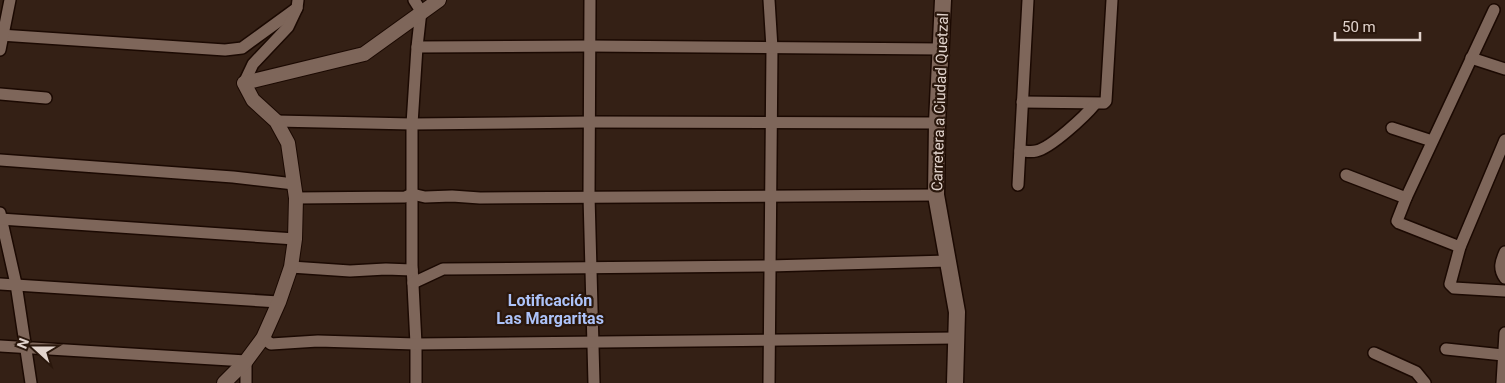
<svg xmlns="http://www.w3.org/2000/svg" width="1505" height="383" font-family="Roboto,sans-serif">
<style>
.lines{fill:none;stroke-linecap:round;stroke-linejoin:round}
.minor-casing{stroke:#1b0902;stroke-width:14}
.tertiary-casing{stroke:#1b0902;stroke-width:16}
.secondary-casing{stroke:#1b0902;stroke-width:19}
.minor{stroke:#7e665a;stroke-width:11}
.tertiary{stroke:#7e665a;stroke-width:14}
.secondary{stroke:#7e665a;stroke-width:16}
.labels{text-anchor:middle;stroke-width:4.5;stroke-linejoin:round;paint-order:stroke}
.street-label{font-size:15px;fill:#e2d4cd;stroke:#2a170c}
.neighbourhood-label{font-size:16px;font-weight:bold;fill:#adc3f9;stroke:#2a170c}
</style>
<rect width="100%" height="100%" fill="#342015"/>
<g class="lines">
<defs>
<g id="minor">
<path d="M414 0 421 11 417 47 412 124V265L416 344V383"/>
<path d="M590 0 589 196 594 383"/>
<path d="M769 0 772 48 769 383"/>
<path d="M0 35 225 50 242 48 297 8"/>
<path d="M417 47 589 46 941 49"/>
<path d="M0 50 10 0"/>
<path d="M1471 58 1505 69"/>
<path d="M244 83 253 64 288 27 297 8 298 0"/>
<path d="M0 94 46 98"/>
<path d="M1022 102 1104 103 1106 101 1112 0"/>
<path d="M276 121 412 124 588 122 937 123"/>
<path d="M1392 128 1432 141"/>
<path d="M1505 140 1460 247 1450 284 1454 288 1505 291"/>
<path d="M1020 151C1025 151 1031 152 1036 151 1051 148 1085 116 1095 104"/>
<path d="M0 160 233 177 294 184"/>
<path d="M1346 175 1406 198"/>
<path d="M1018 185 1028 0"/>
<path d="M296 198 405 197 412 194 425 197 452 196 480 198 936 195"/>
<path d="M0 213 16 284 31 383"/>
<path d="M0 219 295 239"/>
<path d="M1460 247 1399 223 1397 221 1406 198 1494 10"/>
<path d="M1505 252C1501 261 1498 269 1505 278"/>
<path d="M291 267 350 271 386 269 412 270"/>
<path d="M413 283 443 269 769 266 948 261"/>
<path d="M0 284 279 302"/>
<path d="M263 338 271 344 318 341 416 344 956 338"/>
<path d="M0 346 246 361V383"/>
<path d="M1446 349 1503 355"/>
<path d="M1374 353 1416 372 1425 383"/>
<path d="M1502 383 1505 333"/>
</g>
<path id="tertiary" d="M224 383 246 361 263 338 279 302 291 267 295 239 296 198 288 143 276 121 253 100 244 83 364 54 439 0"/>
<path id="secondary" d="M943 0 937 123 936 195 957 312 955 383"/>
</defs>
<!-- minor casing -->
<use href="#minor" class="minor-casing"/>
<!-- tertiary casing -->
<use href="#tertiary" class="tertiary-casing"/>
<!-- secondary casing -->
<use href="#secondary" class="secondary-casing"/>
<!-- minor -->
<use href="#minor" class="minor"/>
<!-- tertiary -->
<use href="#tertiary" class="tertiary"/>
<!-- secondary -->
<use href="#secondary" class="secondary"/>
</g>
<g class="labels">
<!-- street labels -->
<g class="street-label">
<text transform="translate(940 102) rotate(-88)" y="5">Carretera a Ciudad Quetzal</text>
</g>
<!-- neighbourhood labels -->
<g class="neighbourhood-label">
<text x="550" y="306">Lotificación<tspan x="550" dy="18">Las Margaritas</tspan></text>
</g>
</g>
<!-- north arrow -->
<g transform="translate(35 348) rotate(291)" stroke="#2a170c" stroke-width="4" paint-order="stroke">
<path d="M0-4L9 19L0 12L-9 19Z" fill="#e2d4cd"/>
<text y="-8" font-size="14" font-weight="bold" text-anchor="middle" fill="#e2d4cd">N</text>
</g>
<!-- scale -->
<path d="M1335 32v8h85v-8" fill="none" stroke="#e2d4cd" stroke-width="2.5"/>
<text x="1342" y="32" font-size="15" fill="#e2d4cd" stroke="#2a170c" stroke-width="4" paint-order="stroke">50 m</text>
</svg>
